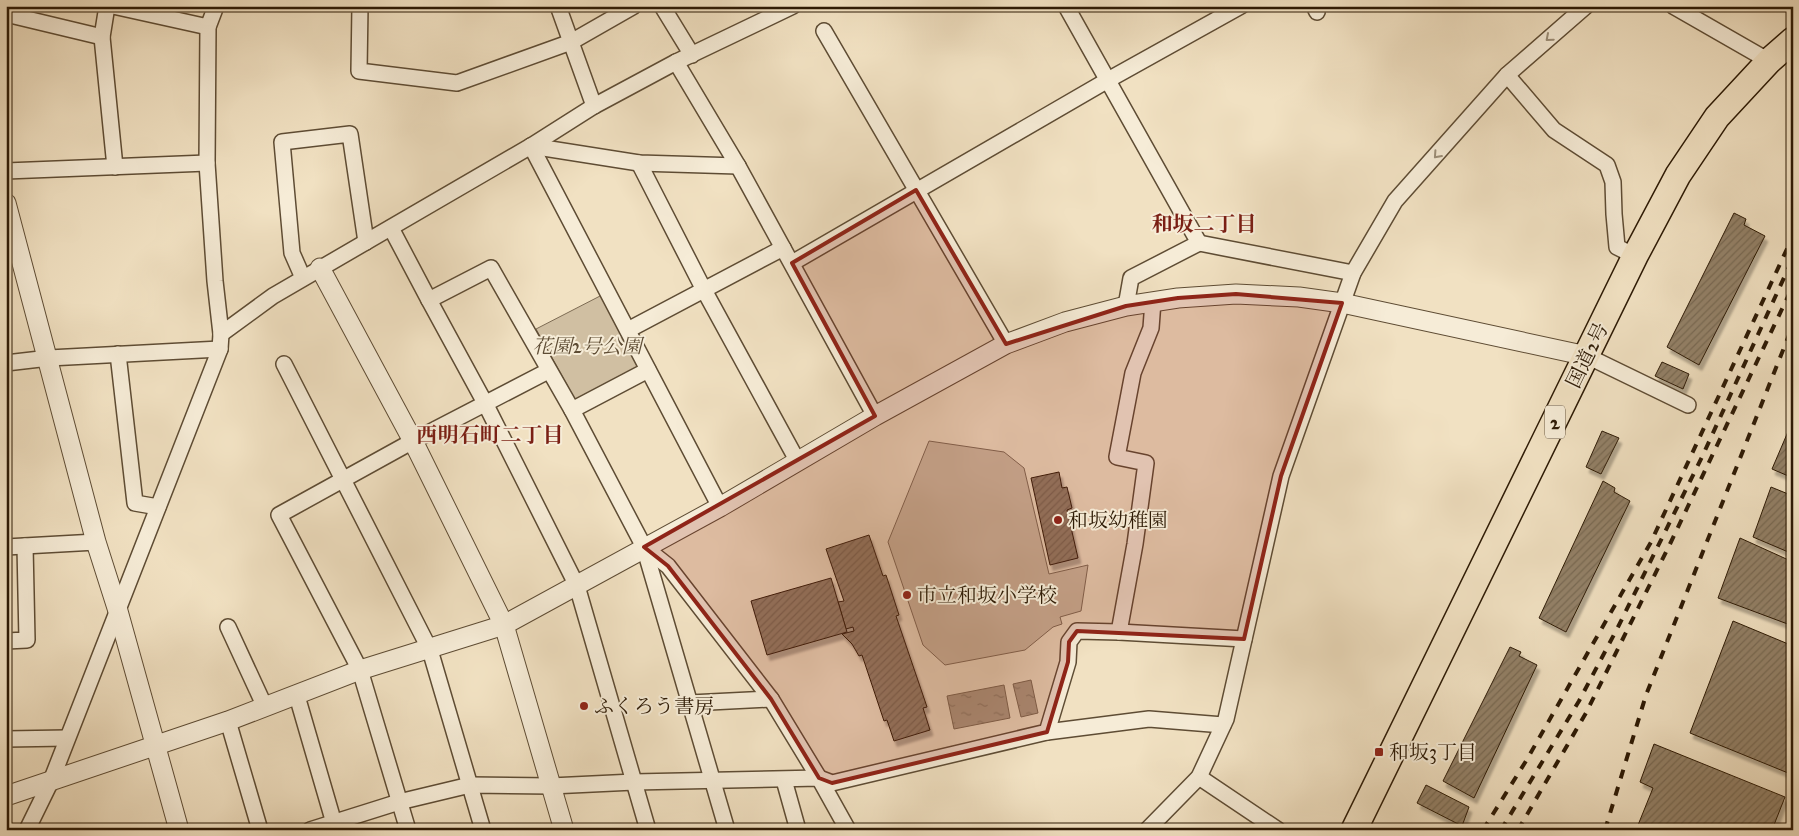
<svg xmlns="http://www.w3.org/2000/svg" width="1799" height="836" font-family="'IM FELL Great Primer','Noto Serif JP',serif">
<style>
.park{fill:#d0bfa2;stroke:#7e6c54}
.water{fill:url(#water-ripples);stroke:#7a6950}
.building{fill:url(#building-hatch);stroke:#2d1a05;filter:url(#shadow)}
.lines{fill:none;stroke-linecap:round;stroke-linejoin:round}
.minor-casing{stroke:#5e4c34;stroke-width:18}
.tertiary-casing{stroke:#5e4c34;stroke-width:21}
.trunk-casing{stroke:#2d1a05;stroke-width:28}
.minor{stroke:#f6ecd7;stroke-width:15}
.tertiary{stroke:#f6ecd7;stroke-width:19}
.trunk{stroke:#f1e1c2;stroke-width:25}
.rail{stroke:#2d1a05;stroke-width:4;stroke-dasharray:9 9;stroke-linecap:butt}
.oneway{stroke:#9c8e78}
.marked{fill:#8f2418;fill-opacity:0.2;stroke:#8f2418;stroke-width:4;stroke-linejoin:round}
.poi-dot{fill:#8f2418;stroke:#f6ecd7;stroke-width:2}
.labels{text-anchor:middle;stroke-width:4;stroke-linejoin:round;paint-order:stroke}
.shield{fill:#f6ecd7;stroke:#695944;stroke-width:1}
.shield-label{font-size:19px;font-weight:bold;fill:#2d1a05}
.park-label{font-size:20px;font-style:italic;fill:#5e4c34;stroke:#f6ecd7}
.street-label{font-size:20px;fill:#2d1a05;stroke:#f6ecd7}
.poi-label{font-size:20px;fill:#2d1a05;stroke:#f6ecd7;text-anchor:start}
.neighbourhood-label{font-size:21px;font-weight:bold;fill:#7a1f14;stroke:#f6ecd7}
</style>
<defs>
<pattern id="water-ripples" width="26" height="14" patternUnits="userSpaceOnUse" patternTransform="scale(1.25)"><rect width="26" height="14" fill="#ae9d82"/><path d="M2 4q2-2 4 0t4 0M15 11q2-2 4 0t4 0" fill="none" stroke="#8e7f68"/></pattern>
<pattern id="building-hatch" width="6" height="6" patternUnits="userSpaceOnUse" patternTransform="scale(1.25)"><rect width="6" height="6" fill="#938167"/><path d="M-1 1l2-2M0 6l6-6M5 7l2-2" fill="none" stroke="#786953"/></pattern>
<filter id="shadow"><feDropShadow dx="3" dy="5.5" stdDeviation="1" flood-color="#0004"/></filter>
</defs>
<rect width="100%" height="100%" fill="#f1e1c2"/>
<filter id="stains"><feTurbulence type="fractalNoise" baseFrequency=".004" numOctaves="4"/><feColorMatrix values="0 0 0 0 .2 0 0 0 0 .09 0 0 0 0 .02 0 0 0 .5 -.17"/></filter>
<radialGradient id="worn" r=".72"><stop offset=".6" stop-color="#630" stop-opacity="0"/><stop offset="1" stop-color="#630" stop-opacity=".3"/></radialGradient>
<!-- park -->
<g class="park">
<path d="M602 295 639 367 576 401 536 329Z"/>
<path d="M929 441 1004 452 1024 468 1049 574 1088 565 1081 611 1060 617 1062 624 1053 627 1025 650 945 665 923 645 888 542Z"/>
</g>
<!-- water -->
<g class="water">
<path d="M1031 680 1038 713 1021 717 1013 684Z"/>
<path d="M1004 685 1010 718 954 729 947 696Z"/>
</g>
<!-- building -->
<g class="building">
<path d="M1734 213 1746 219 1744 225 1765 236 1699 365 1667 347Z"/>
<path d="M1662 362 1689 374 1683 389 1655 376Z"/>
<path d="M1793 420V478L1772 469Z"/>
<path d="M1602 431 1619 438 1601 474 1586 467Z"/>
<path d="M1059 472 1062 488 1067 487 1072 508 1067 510 1078 558 1050 565 1031 478Z"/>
<path d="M1603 481 1615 488 1614 492 1630 501 1566 632 1539 618Z"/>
<path d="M1771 487 1793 496V554L1753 537Z"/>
<path d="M869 535 883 576 886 575 899 615 896 616 927 707 923 708 930 730 894 741 887 720 884 721 862 655 859 656 852 644 842 634 854 631 853 627 846 629 838 602 844 601 826 549Z"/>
<path d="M1740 538 1793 562V626L1718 598Z"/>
<path d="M831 578 847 632 767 655 751 601Z"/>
<path d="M1733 621 1793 646V775L1690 733Z"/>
<path d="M1510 647 1521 652 1519 656 1537 665 1474 798 1443 781Z"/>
<path d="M1654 744 1785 797 1772 830H1636L1653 788 1640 782Z"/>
<path d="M1426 785 1469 807 1462 826 1417 803Z"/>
</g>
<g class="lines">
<defs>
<g id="minor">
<path d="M113 6 208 27"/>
<path d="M360 6 359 71 457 83 571 42 634 6"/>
<path d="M558 6 594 106"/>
<path d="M662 6 692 55"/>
<path d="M1066 6 1199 243 1131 278 1126 306"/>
<path d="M1314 6 1317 12"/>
<path d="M1673 6 1769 61"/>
<path d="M6 14 102 37 107 6"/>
<path d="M824 31 1006 344"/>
<path d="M102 37 115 167"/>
<path d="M676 62 738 166 875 416"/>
<path d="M1507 75 1554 130 1607 165 1613 182 1614 214 1617 247 1635 256"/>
<path d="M531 146 720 507"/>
<path d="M531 146 639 163 738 166"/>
<path d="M639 163 704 290 798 462"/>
<path d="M6 171 207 163"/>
<path d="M391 228 429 300 491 268 572 410 644 547 727 830"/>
<path d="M1199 243 1353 273"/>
<path d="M792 263 1108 80 1241 6"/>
<path d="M303 278 292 253 282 142 350 134 366 242"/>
<path d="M429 300 485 403 577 586 648 830"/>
<path d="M628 330 783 248"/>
<path d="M221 334 273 296 531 146 594 106 676 62 793 6"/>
<path d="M118 354 135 503 158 507"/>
<path d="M1587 356 1688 405"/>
<path d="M6 363 49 358 220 349"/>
<path d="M284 364 430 650 483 830"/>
<path d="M572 410 648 370"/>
<path d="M6 547 96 542"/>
<path d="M644 547 668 566 771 699 819 778 848 830"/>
<path d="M228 627 265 707"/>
<path d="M1119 632 1135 544 1146 463 1117 457 1133 373 1151 328 1153 301"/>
<path d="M6 641 27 640 25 546"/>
<path d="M297 696 336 830"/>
<path d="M690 703 771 699"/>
<path d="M228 721 260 830"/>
<path d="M1047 732 1149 719 1223 725"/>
<path d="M6 739 67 738"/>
<path d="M1199 777 1278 830"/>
<path d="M784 780 798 830"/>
<path d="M27 830 51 781 220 349 221 334 215 281 207 163 208 27 216 6"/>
<path d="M310 830 399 802 470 785 551 786 634 782 819 778 832 783 1047 732 1068 662 1069 642 1077 631 1119 632 1244 639"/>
<path d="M408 830 360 670 279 515 413 441 548 371"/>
<path d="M1147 830 1199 777 1226 719 1281 476 1353 273 1395 201 1507 75 1586 6"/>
</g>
<g id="tertiary">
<path d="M6 203 96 542 118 611 179 830"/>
<path d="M320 268 413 441 504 625 564 830"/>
<path d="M6 796 228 721 360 670 504 625 720 507 875 416 1006 344 1065 322 1126 306 1178 298 1236 294 1299 297 1342 303 1587 356"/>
</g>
<path id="trunk" d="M1354 830 1635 256 1678 175 1717 117 1769 61 1793 40"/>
</defs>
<!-- minor casing -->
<use href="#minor" class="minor-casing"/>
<!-- tertiary casing -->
<use href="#tertiary" class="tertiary-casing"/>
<!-- trunk casing -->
<use href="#trunk" class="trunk-casing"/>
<!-- minor -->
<use href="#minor" class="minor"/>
<!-- tertiary -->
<use href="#tertiary" class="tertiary"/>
<!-- trunk -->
<use href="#trunk" class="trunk"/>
<!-- rail -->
<g class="rail">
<path d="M1483 830 1526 761 1651 542 1793 236"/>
<path d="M1501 830 1579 701 1618 627 1702 457 1793 258"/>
<path d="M1518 830 1586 713 1670 544 1793 286"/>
<path d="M1605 830 1646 695 1793 325"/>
</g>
</g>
<!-- one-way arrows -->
<defs><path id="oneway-chevron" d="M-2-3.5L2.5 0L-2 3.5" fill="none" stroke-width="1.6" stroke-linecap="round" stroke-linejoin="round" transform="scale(1.25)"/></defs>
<g class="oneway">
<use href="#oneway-chevron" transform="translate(1549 38) rotate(139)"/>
<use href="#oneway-chevron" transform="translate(1437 155) rotate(132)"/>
</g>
<!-- marked area -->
<path class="marked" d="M916 190 1006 344 1126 306 1178 298 1236 294 1342 303 1281 476 1244 639 1077 631 1069 642 1068 662 1047 732 832 783 819 778 771 699 668 566 644 547 875 416 792 263Z"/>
<!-- markers -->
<g class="poi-dot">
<circle cx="1058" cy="520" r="5"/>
<circle cx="907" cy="595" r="5"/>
<circle cx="584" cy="706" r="5"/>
<rect x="1374" y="747" width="10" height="10" rx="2.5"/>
</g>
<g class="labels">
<!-- shield labels -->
<rect class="shield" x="1545" y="405.5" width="20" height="33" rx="4"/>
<g class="shield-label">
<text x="1555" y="429">2</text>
</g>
<!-- park labels -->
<g class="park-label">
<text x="587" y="353">花園2号公園</text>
</g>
<!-- street labels -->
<g class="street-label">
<text transform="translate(1587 355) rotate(-64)" y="7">国道2号</text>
</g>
<!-- poi labels -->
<g class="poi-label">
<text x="1068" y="527">和坂幼稚園</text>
<text x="917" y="602">市立和坂小学校</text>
<text x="594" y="713">ふくろう書房</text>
<text x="1389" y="759">和坂3丁目</text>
</g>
<!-- neighbourhood labels -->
<g class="neighbourhood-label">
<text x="1204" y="231">和坂二丁目</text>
<text x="490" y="442">西明石町二丁目</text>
</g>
</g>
<!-- margin -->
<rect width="1799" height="836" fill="none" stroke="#f1e1c2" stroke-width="25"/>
<rect x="8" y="8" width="1784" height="821" fill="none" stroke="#2d1a05" stroke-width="2.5"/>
<rect x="12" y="12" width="1774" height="811" fill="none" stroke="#2d1a05"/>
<rect width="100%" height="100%" filter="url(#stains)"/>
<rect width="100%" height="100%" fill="url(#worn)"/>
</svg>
